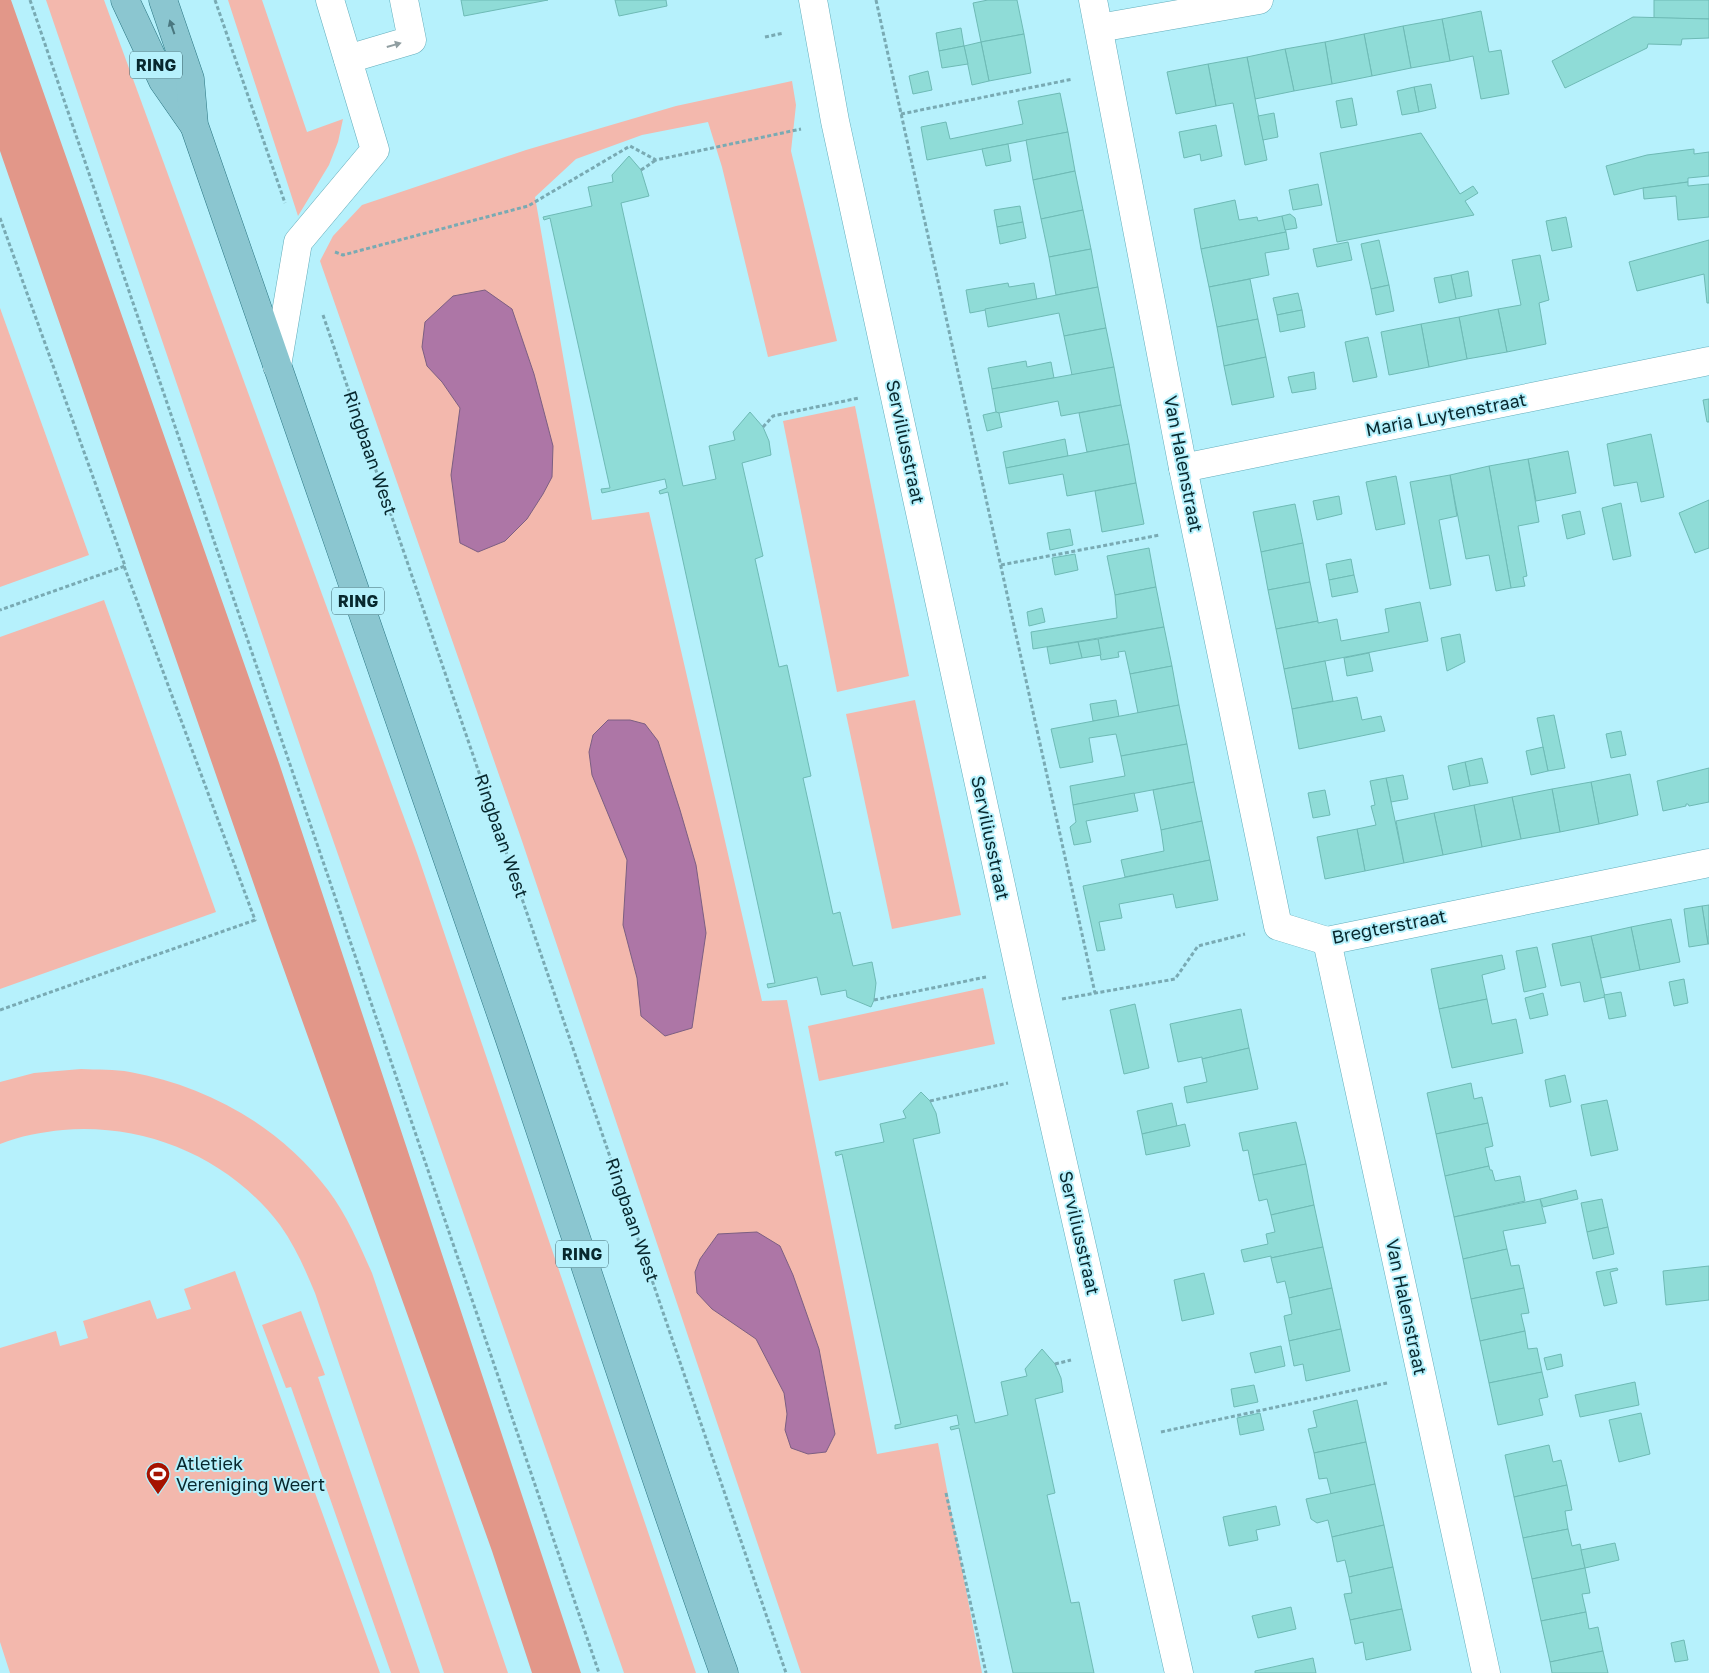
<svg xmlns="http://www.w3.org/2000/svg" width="1709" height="1673" font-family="'Golos Text',sans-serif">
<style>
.green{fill:#f3b8ad}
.forest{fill:#e29789}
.water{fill:#ad76a6;stroke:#7c5f82}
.building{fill:#8fdcd7;stroke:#6ebab5}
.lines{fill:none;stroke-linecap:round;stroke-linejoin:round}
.minor-casing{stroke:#63adbb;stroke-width:29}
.major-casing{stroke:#2a7683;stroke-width:29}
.path{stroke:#79aab3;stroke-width:3;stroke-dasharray:4 2.5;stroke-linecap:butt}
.minor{stroke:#fff;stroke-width:28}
.major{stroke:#8bc6d0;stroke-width:28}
.oneway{fill:#4a777f}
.oneway2{fill:#909ea1}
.labels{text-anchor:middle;stroke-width:4;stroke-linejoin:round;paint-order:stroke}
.shield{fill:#b6f1fc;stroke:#3c646c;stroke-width:1}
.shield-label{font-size:16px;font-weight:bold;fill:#08282e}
.street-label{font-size:18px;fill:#08282e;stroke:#b6f1fc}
.poi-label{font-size:18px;fill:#08282e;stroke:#b6f1fc;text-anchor:start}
</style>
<rect width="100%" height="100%" fill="#b6f1fc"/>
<!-- green -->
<g class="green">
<path d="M46 0H104L417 853 696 1673H624L305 760Z"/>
<path d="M228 0H262L307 132 343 119 338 142 329 165 298 216Z"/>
<path d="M792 81 796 105 791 151 837 341 768 357 722 167 708 122 642 135 576 159 535 197 592 520 649 512 762 1001 787 1000 877 1454 938 1443 982 1673H801L522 841 320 261 333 236 362 205 526 150 676 106Z"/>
<path d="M0 308 89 555 0 587Z"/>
<path d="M855 406 909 676 837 692 783 421Z"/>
<path d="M104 600 216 912 0 989V637Z"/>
<path d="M915 700 961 915 892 929 846 714Z"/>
<path d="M983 988 995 1044 819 1081 808 1026Z"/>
<path d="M81 1069C97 1070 115 1069 130 1072 207 1086 280 1126 328 1190 347 1215 359 1244 372 1273L508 1673H444L315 1293C305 1269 295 1246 280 1225 229 1158 146 1123 63 1130 42 1132 20 1136 0 1144V1082L34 1073Z"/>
<path d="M235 1271 380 1673H10L0 1642V1348L56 1331 60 1346 88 1338 83 1321 150 1300 157 1319 191 1309 184 1289Z"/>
<path d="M301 1311 325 1375 318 1377 420 1673H391L291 1387 286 1388 262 1325Z"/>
</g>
<!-- forest -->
<path class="forest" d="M0 0H11L279 763 581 1673H532L492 1551 269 928 0 151Z"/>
<!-- water -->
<g class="water">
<path d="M485 290 512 309 534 374 553 446 552 477 543 494 527 519 505 541 478 552 460 543 451 475 460 408 442 382 427 366 422 347 425 322 453 296Z"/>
<path d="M608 720H630L645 724 658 741 680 810 696 865 706 933 692 1028 665 1036 641 1016 637 978 623 925 627 860 592 775 589 752 593 735Z"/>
<path d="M757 1232 780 1246 793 1275 819 1349 835 1434 826 1452 808 1454 791 1448 785 1430 787 1414 784 1393 756 1339 712 1309 697 1293 695 1272 700 1259 718 1234Z"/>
</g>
<!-- building -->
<g class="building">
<path d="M461 0H548L464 16Z"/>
<path d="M615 0H666L667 6 619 16Z"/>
<path d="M988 0H1017L1024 34 981 42 973 3Z"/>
<path d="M1654 0H1709V19L1654 18Z"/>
<path d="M1481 11 1489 52 1501 50 1509 94 1481 99 1473 56 1450 61 1442 19Z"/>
<path d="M1633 17 1709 19V38L1682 39 1681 45 1648 44 1647 48 1565 88 1552 61Z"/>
<path d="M1442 19 1450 61 1411 68 1403 26Z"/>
<path d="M1403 26 1411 68 1372 76 1364 34Z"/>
<path d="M961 28 964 46 939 51 936 33Z"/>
<path d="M1024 34 1031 73 989 81 981 42Z"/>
<path d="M1364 34 1372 76 1332 84 1325 42Z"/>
<path d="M981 42 989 81 972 85 964 46Z"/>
<path d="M1325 42 1332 84 1294 91 1285 49Z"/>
<path d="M964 46 968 64 942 68 939 51Z"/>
<path d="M1285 49 1294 91 1255 99 1247 57Z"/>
<path d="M1247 57 1267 160 1245 165 1233 103 1216 106 1208 64Z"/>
<path d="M1208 64 1216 106 1176 114 1167 72Z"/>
<path d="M928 71 932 90 913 94 909 76Z"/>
<path d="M1431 84 1436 108 1419 112 1414 87Z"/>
<path d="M1414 87 1419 112 1402 115 1397 91Z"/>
<path d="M1060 93 1068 132 927 160 921 127 946 122 950 139 1023 124 1018 101Z"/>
<path d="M1352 98 1357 125 1341 128 1336 101Z"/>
<path d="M1274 113 1278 137 1263 140 1258 116Z"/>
<path d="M1216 125 1222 156 1201 161 1200 154 1184 158 1179 132Z"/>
<path d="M1068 132 1075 171 1033 180 1026 140Z"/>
<path d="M1421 133 1460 194 1473 186 1478 193 1465 201 1474 215 1337 242 1320 153Z"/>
<path d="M1008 144 1011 161 986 166 982 149Z"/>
<path d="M1694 149V154L1709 152V176L1688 178V182L1643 188 1614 195 1606 166 1647 155Z"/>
<path d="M629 156 641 170 649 196 621 203 683 486 716 479 709 446 735 440 733 432 750 412 763 427 769 441 771 455 742 463 763 556 755 559 779 667 787 665 811 776 803 778 833 914 840 912 853 966 872 962 876 983 874 1000 871 1007 847 997 846 990 821 995 817 977 768 988 767 984 775 983 668 492 660 494 659 491 667 488 665 479 602 493 601 489 610 488 550 218 544 220 543 217 592 206 588 187 613 182 612 175Z"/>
<path d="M1075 171 1083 210 1041 219 1033 180Z"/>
<path d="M1688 182V186L1709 184V217L1678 220 1676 196 1644 199 1643 188Z"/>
<path d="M1318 184 1322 205 1293 210 1289 190Z"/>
<path d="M1235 200 1239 220 1257 217 1258 221 1282 216 1286 232 1201 249 1194 209Z"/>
<path d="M1020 206 1023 222 997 227 994 210Z"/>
<path d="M1083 210 1091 249 1049 257 1041 219Z"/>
<path d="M1290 214 1295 218 1297 228 1285 230 1282 216Z"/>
<path d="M1566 217 1572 247 1552 251 1546 221Z"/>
<path d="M1023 222 1026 238 1000 244 997 227Z"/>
<path d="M1286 232 1289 249 1265 253 1269 275 1209 287 1201 249Z"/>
<path d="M1379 240 1389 285 1371 289 1361 244Z"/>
<path d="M1709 240V303H1707L1704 274 1637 291 1629 262Z"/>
<path d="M1348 242 1352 260 1317 267 1313 249Z"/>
<path d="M1091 249 1098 287 1056 295 1049 257Z"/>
<path d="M1540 255 1549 300 1539 303 1546 344 1507 352 1498 309 1521 305 1512 260Z"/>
<path d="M1468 271 1472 296 1456 299 1451 275Z"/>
<path d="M1451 275 1456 299 1439 303 1434 278Z"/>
<path d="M1250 279 1258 319 1217 327 1209 287Z"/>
<path d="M1008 283 1009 287 1034 283 1037 300 970 313 966 290Z"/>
<path d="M1389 285 1394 311 1376 315 1371 289Z"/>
<path d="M1098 287 1106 328 1064 336 1059 313 988 327 985 309Z"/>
<path d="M1298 293 1302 310 1277 315 1273 298Z"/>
<path d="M1498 309 1507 352 1467 359 1459 317Z"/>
<path d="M1302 310 1305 327 1280 332 1277 315Z"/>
<path d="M1459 317 1467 359 1429 367 1421 324Z"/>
<path d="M1258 319 1266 357 1224 366 1217 327Z"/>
<path d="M1421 324 1429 367 1389 375 1381 332Z"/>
<path d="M1106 328 1114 367 1072 375 1064 336Z"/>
<path d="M1368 337 1377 377 1353 382 1345 342Z"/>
<path d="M1266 357 1274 397 1232 405 1224 366Z"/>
<path d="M1026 361 1027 367 1051 362 1054 378 992 389 988 368Z"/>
<path d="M1114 367 1121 405 1061 416 1058 401 999 413 996 412 992 389Z"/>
<path d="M1314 372 1316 389 1292 393 1288 377Z"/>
<path d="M1709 399V422H1707L1703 400Z"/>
<path d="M1121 405 1129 444 1087 452 1079 413Z"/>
<path d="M996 412 999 413 1002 427 987 431 983 415Z"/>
<path d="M1651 434 1664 497 1641 502 1637 482 1614 486 1607 444Z"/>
<path d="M1065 439 1068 456 1006 468 1003 452Z"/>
<path d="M1129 444 1136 483 1067 496 1063 474 1009 484 1006 468Z"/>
<path d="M1568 451 1576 493 1536 501 1528 459Z"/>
<path d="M1528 459 1539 522 1518 526 1527 576 1523 577 1525 586 1511 588 1489 466Z"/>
<path d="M1489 466 1511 588 1496 591 1489 555 1466 559 1450 475Z"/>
<path d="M1450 475 1457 516 1439 520 1451 585 1430 589 1410 482Z"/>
<path d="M1396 476 1405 524 1376 530 1366 482Z"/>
<path d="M1136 483 1144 524 1102 532 1095 491Z"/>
<path d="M1339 496 1342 514 1317 520 1313 501Z"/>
<path d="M1709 500V548L1695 553 1679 513Z"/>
<path d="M1621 503 1631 556 1613 560 1602 508Z"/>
<path d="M1295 504 1303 543 1261 552 1253 512Z"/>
<path d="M1580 511 1585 534 1567 539 1562 515Z"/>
<path d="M1070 529 1073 545 1050 550 1047 533Z"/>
<path d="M1303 543 1310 582 1268 590 1261 552Z"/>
<path d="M1149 548 1156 587 1115 595 1107 556Z"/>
<path d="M1075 554 1078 570 1055 575 1052 558Z"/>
<path d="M1351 559 1354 575 1329 580 1326 564Z"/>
<path d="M1354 575 1358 592 1332 597 1329 580Z"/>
<path d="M1310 582 1318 621 1276 629 1268 590Z"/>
<path d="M1156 587 1164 627 1033 649 1031 632 1117 618 1115 595Z"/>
<path d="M1420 602 1428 641 1284 669 1276 629 1318 621V623L1337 619 1341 641 1389 632 1385 609Z"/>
<path d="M1042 608 1045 622 1029 626 1027 612Z"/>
<path d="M1164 627 1172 666 1130 674 1125 651 1118 652 1119 657 1101 660 1098 639Z"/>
<path d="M1460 634 1465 662 1447 671 1441 638Z"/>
<path d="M1098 639 1101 655 1082 658 1078 642Z"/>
<path d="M1078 642 1082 658 1050 664 1047 647Z"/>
<path d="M1369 653 1373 671 1347 676 1344 658Z"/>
<path d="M1325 661 1333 701 1292 709 1284 669Z"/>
<path d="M1172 666 1179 705 1138 713 1130 674Z"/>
<path d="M1357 697 1362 720 1381 716 1385 731 1299 749 1292 709Z"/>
<path d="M1116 700 1119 717 1093 721 1090 704Z"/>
<path d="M1179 705 1187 744 1121 756 1116 734 1089 738 1093 762 1060 768 1051 729Z"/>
<path d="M1554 715 1565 768 1548 771 1537 718Z"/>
<path d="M1621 731 1626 755 1611 758 1606 734Z"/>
<path d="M1187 744 1194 782 1073 805 1070 786 1125 776 1121 756Z"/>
<path d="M1543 747 1548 771 1531 775 1526 751Z"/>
<path d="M1482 758 1488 783 1470 786 1465 762Z"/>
<path d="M1465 762 1470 786 1453 790 1448 766Z"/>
<path d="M1709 768V802L1689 806 1688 804H1686V806L1663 811 1657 781Z"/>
<path d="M1630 774 1638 815 1599 824 1591 782Z"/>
<path d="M1403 775 1408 799 1391 802 1386 778Z"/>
<path d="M1386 778 1404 863 1365 871 1357 829 1376 825 1371 806 1375 805 1370 781Z"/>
<path d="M1194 782 1202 821 1161 830 1153 790Z"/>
<path d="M1591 782 1599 824 1560 832 1552 789Z"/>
<path d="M1552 789 1560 832 1521 839 1512 797Z"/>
<path d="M1325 790 1330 815 1313 818 1308 793Z"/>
<path d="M1134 793 1138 811 1086 821 1091 842 1074 845 1070 827 1076 822 1073 805Z"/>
<path d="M1512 797 1521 839 1482 847 1474 805Z"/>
<path d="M1474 805 1482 847 1443 855 1434 813Z"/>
<path d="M1434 813 1443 855 1404 863 1396 821Z"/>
<path d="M1202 821 1210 860 1125 877 1121 860 1164 851 1161 830Z"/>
<path d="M1357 829 1365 871 1325 879 1317 837Z"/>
<path d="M1210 860 1218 900 1176 908 1173 894 1119 904 1122 918 1099 922 1105 950 1097 951 1083 886Z"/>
<path d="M1709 905V944H1708L1702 906Z"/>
<path d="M1702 906 1708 944 1689 947 1684 909Z"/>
<path d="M1671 919 1680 962 1640 970 1631 927Z"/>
<path d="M1631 927 1640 970 1601 978 1591 936Z"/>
<path d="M1591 936 1605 997 1584 1002 1580 982 1561 986 1552 944Z"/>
<path d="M1537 947 1546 987 1524 992 1516 951Z"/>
<path d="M1502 955 1505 969 1482 975 1487 999 1439 1009 1431 969Z"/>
<path d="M1684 979 1688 1003 1674 1006 1669 982Z"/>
<path d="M1621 992 1626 1016 1609 1019 1604 995Z"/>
<path d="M1543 993 1548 1015 1530 1019 1525 998Z"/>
<path d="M1487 999 1492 1024 1516 1019 1523 1053 1452 1068 1439 1009Z"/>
<path d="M1135 1004 1149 1068 1124 1074 1110 1010Z"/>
<path d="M1241 1009 1249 1048 1202 1059V1057L1178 1062 1170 1024Z"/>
<path d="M1249 1048 1258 1089 1187 1103 1184 1087 1207 1082 1202 1059Z"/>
<path d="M1565 1075 1571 1102 1550 1107 1545 1080Z"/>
<path d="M1471 1083 1474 1099 1482 1097 1488 1123 1436 1134 1427 1093Z"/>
<path d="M921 1092 930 1101 936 1113 940 1133 913 1139 975 1423 1008 1415 1001 1382 1027 1376 1025 1369 1042 1349 1055 1364 1061 1378 1063 1392 1035 1399 1055 1493 1047 1495 1071 1603 1079 1602 1094 1673H1013L959 1428 951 1430 950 1427 959 1425 957 1415 895 1429V1425L901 1424 842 1154 836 1156 835 1152 884 1142 880 1124 906 1118 903 1111Z"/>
<path d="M1607 1100 1618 1150 1591 1156 1581 1105Z"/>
<path d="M1172 1103 1177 1126 1142 1134 1137 1111Z"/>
<path d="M1296 1122 1306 1164 1253 1175 1248 1150 1243 1151 1239 1133Z"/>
<path d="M1488 1123 1493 1146 1485 1148 1489 1166 1445 1176 1436 1134Z"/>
<path d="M1185 1124 1190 1146 1146 1155 1142 1134Z"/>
<path d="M1306 1164 1314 1205 1271 1215 1267 1199 1259 1201 1253 1175Z"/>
<path d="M1489 1166 1490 1170H1492L1495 1181 1520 1176 1525 1201 1454 1217 1445 1176Z"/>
<path d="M1576 1190 1578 1199 1543 1207 1540 1199Z"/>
<path d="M1540 1199 1546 1223 1503 1231 1507 1249 1463 1259 1454 1217Z"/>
<path d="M1602 1199 1608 1227 1587 1232 1581 1203Z"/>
<path d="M1314 1205 1323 1247 1271 1258V1256L1244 1262 1241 1250 1268 1244 1266 1234 1275 1232 1271 1215Z"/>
<path d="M1608 1227 1614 1254 1593 1259 1587 1232Z"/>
<path d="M1323 1247 1332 1288 1289 1298 1285 1281 1277 1283 1271 1258Z"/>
<path d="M1507 1249 1511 1266 1519 1265 1524 1288 1471 1299 1463 1259Z"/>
<path d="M1709 1266V1300L1666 1305 1663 1271Z"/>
<path d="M1617 1268 1618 1270 1610 1272 1617 1303 1604 1306 1596 1272Z"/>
<path d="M1204 1273 1214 1314 1182 1321 1174 1280Z"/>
<path d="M1332 1288 1341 1329 1289 1341 1284 1316 1292 1314 1289 1298Z"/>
<path d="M1524 1288 1529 1313 1521 1314 1525 1331 1480 1341 1471 1299Z"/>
<path d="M1341 1329 1350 1371 1306 1381 1303 1364 1294 1366 1289 1341Z"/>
<path d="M1525 1331 1528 1349 1537 1348 1542 1372 1489 1383 1480 1341Z"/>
<path d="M1281 1346 1285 1366 1255 1373 1250 1353Z"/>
<path d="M1561 1354 1563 1366 1547 1370 1544 1358Z"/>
<path d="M1542 1372 1548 1397 1539 1399 1543 1415 1498 1425 1489 1383Z"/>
<path d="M1635 1382 1639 1405 1580 1417 1575 1395Z"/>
<path d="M1254 1385 1258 1402 1234 1407 1231 1389Z"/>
<path d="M1357 1400 1366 1442 1314 1453 1308 1429 1317 1427 1313 1411Z"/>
<path d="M1260 1413 1264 1430 1240 1435 1237 1418Z"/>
<path d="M1641 1413 1650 1454 1619 1462 1609 1420Z"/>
<path d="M1366 1442 1375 1484 1331 1494 1327 1478 1319 1479 1314 1453Z"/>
<path d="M1549 1445 1553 1462 1561 1460 1567 1485 1514 1497 1505 1455Z"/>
<path d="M1375 1484 1384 1525 1332 1537 1328 1520 1317 1523 1311 1519 1306 1499Z"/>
<path d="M1567 1485 1572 1510 1565 1511 1568 1529 1523 1538 1514 1497Z"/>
<path d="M1276 1506 1280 1525 1256 1530 1258 1540 1229 1546 1223 1517Z"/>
<path d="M1384 1525 1393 1567 1349 1577 1345 1560 1337 1562 1332 1537Z"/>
<path d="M1568 1529 1572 1546 1580 1544 1585 1568 1532 1579 1523 1538Z"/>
<path d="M1615 1543 1619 1560 1585 1568 1581 1550Z"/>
<path d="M1393 1567 1402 1609 1350 1620 1344 1594 1352 1593 1349 1577Z"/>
<path d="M1585 1568 1590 1593 1582 1594 1586 1612 1541 1621 1532 1579Z"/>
<path d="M1291 1607 1296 1629 1258 1638 1252 1616Z"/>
<path d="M1402 1609 1411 1650 1366 1660 1363 1642 1355 1644 1350 1620Z"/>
<path d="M1586 1612 1589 1629 1598 1627 1603 1651 1550 1662 1541 1621Z"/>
<path d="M1684 1640 1688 1660 1675 1662 1671 1643Z"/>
<path d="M1603 1651 1608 1673H1552L1550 1662Z"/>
<path d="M1313 1658 1316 1673H1255V1671Z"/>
</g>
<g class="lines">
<defs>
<g id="minor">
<path d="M813 0 835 121 1027 1005 1179 1673"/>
<path d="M1093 0 1183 468 1278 926 1327 941 1709 863"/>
<path d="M1099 28 1259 0"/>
<path d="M348 59 412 40 404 0"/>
<path d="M277 366 298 242 375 150 330 0"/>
<path d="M1183 468 1709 361"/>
<path d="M1327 941 1486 1673"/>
</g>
<g id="major">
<path d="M125 0 163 81 193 124"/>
<path d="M163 0 190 79 194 125C298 428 405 731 508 1034 580 1247 648 1461 724 1673"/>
</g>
</defs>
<!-- minor casing -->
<use href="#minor" class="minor-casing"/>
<!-- major casing -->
<use href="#major" class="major-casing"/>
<!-- path -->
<g class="path">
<path d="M30 0 599 1673"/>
<path d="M215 0 285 203"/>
<path d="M876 0 1095 993"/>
<path d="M765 37 784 33"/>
<path d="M901 114 1073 79"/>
<path d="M641 170 656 160"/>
<path d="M0 218 125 566 0 610"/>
<path d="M335 252 343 255 528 206 630 146 656 160 801 129"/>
<path d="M323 315 786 1673"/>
<path d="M763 427 773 416 859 398"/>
<path d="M1001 565 1160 535"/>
<path d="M1062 999 1175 979 1198 946 1245 934"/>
<path d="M874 1000 986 977"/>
<path d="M0 1010 255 920 124 566"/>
<path d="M930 1101 1008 1083"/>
<path d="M1055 1364 1071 1360"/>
<path d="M1161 1432 1387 1383"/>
<path d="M946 1493 986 1673"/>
</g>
<!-- minor -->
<use href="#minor" class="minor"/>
<!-- major -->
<use href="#major" class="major"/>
</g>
<!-- one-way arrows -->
<defs><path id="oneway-solid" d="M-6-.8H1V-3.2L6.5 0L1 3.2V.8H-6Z" transform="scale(1.25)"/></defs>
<use class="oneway" href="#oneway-solid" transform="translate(172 27) rotate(-109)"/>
<use class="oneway2" href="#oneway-solid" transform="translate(394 45) rotate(-16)"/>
<!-- icons -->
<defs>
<symbol id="stadium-pin" viewBox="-11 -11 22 30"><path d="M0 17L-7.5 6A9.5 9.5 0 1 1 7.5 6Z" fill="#a51200" stroke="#b6f1fc"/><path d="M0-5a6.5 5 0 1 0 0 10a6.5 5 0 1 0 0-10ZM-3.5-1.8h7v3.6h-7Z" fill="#fff"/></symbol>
</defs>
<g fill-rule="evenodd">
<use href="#stadium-pin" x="144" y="1460" width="28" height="38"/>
</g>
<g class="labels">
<!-- shield labels -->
<g class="shield">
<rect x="130" y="51.5" width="52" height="27" rx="4"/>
<rect x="332" y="587.5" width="52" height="27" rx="4"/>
<rect x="556" y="1240.5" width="52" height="27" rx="4"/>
</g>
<g class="shield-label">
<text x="156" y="71">RING</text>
<text x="358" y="607">RING</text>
<text x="582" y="1260">RING</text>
</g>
<!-- street labels -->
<g class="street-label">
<text transform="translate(1446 415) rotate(-11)" y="6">Maria Luytenstraat</text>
<text transform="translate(905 442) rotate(78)" y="6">Serviliusstraat</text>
<text transform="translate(370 453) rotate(71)" y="6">Ringbaan West</text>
<text transform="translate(1183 464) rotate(79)" y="6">Van Halenstraat</text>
<text transform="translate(501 836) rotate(71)" y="6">Ringbaan West</text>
<text transform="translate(990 838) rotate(78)" y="6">Serviliusstraat</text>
<text transform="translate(1389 927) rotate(-11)" y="6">Bregterstraat</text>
<text transform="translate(632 1220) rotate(71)" y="6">Ringbaan West</text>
<text transform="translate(1079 1233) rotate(77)" y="6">Serviliusstraat</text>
<text transform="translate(1406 1307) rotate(78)" y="6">Van Halenstraat</text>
</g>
<!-- poi labels -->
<g class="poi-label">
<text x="176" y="1470">Atletiek<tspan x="176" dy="21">Vereniging Weert</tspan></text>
</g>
</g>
</svg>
